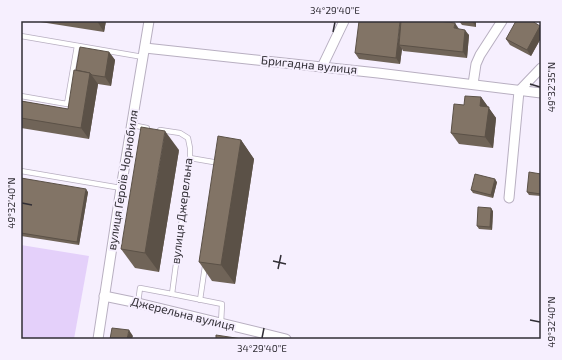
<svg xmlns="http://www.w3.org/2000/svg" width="562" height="360" font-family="'Exo 2',sans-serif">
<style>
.garden{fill:#e4d0fa}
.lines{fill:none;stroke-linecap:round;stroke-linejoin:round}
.service-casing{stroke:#b8afc1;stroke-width:6}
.minor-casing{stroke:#b8afc1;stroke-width:11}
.service{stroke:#fff;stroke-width:4.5}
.minor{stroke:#fff;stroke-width:9}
.wall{fill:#706458}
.shaded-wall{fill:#5b5147}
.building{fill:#827466;stroke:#5b5147}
.ticks{fill:none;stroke:#312e35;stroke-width:1.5}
.labels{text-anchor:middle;stroke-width:4;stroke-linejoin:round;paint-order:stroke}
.street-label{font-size:12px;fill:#312e35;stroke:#f6effe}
.neatline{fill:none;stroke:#312e35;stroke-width:1.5}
.ticks-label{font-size:10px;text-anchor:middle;fill:#312e35}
</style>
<rect width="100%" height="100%" fill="#f6effe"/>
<!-- garden -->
<path class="garden" d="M21 245 89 256 74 339H21Z"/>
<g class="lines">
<defs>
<g id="service">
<path d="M21 36 143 57"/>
<path d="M21 96 67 104 77 46"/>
<path d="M132 125 147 128"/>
<path d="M190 158 219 163"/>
<path d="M21 171 121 188"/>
<path d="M172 294 222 304 221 323"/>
<path d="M200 300 205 266"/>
<path d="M138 303 140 288 172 294 190 158V148L188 138 180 133 160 130"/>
</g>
<g id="minor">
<path d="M145 48 378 73 541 93"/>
<path d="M322 67 344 21"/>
<path d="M473 84 476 64 480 55 502 21"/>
<path d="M509 198 519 91 541 68"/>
<path d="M104 296 138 303 286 339"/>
<path d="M98 339 121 188 149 21"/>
</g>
</defs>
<!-- service casing -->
<use href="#service" class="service-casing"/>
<!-- minor casing -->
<use href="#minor" class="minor-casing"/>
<!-- service -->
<use href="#service" class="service"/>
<!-- minor -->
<use href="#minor" class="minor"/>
</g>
<!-- wall -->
<g class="wall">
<path d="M34 21H106L104 32Z"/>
<path d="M459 21H476V27L462 25Z"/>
<path d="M540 26 541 27V38L531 56 510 45 506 39Z"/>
<path d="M459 29 469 35 467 58 403 51 402 49 400 64 359 59 355 53Z"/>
<path d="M109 52 115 60 111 86 98 84 89 139 21 128V101L68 109 76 70Z"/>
<path d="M481 97 496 118 493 148 459 144 451 133 464 105Z"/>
<path d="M241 140 254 159 235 284 212 281 199 262Z"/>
<path d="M179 150 159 272 135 268 121 249Z"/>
<path d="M541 174V196L529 195 527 192Z"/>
<path d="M21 178 88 192 79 245 21 236Z"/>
<path d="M497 182 493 198 473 193 471 190Z"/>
<path d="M493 211 492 230 479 229 477 226Z"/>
</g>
<!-- shaded-wall -->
<g class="shaded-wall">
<path d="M97 21H106L104 32Z"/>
<path d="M400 21H405L399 45 402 49 400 64 396 58Z"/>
<path d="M472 21H476V27Z"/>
<path d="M455 23 459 29 454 28Z"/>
<path d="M540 26 541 27V38L531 56 527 50Z"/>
<path d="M465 30 469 35 467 58 463 52Z"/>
<path d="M109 52 115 60 111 86 105 77Z"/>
<path d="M90 73 98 84 89 139 81 128Z"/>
<path d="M481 97 496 118 493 148 485 137 480 106Z"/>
<path d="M165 131 179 150 159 272 145 253Z"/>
<path d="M241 140 254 159 235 284 221 265Z"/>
<path d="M495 179 497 182 493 198 491 195Z"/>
<path d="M86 189 88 192 79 245 77 242Z"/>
<path d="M491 208 493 211 492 230 490 227Z"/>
<path d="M129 330 133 336 132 339H127Z"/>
</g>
<!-- building -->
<g class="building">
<path d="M359 21H400L396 58 355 53Z"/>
<path d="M401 21H439L455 23 454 28 465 30 463 52 399 45Z"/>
<path d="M516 21H532L540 26 527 50 506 39Z"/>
<path d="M80 47 109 52 105 77 92 75 90 73 76 70Z"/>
<path d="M74 70 90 73 81 128 21 118V101L68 109Z"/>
<path d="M465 96 481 97 480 106 489 107 485 137 451 133 454 104 464 105Z"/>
<path d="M141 127 165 131 145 253 121 249Z"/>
<path d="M218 136 241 140 221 265 199 262Z"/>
<path d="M529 172 541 174V194L527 192Z"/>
<path d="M475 174 495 179 491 195 471 190Z"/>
<path d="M21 178 86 189 77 242 21 233Z"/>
<path d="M478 207 491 208 490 227 477 226Z"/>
<path d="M112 328 129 330 127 339H110Z"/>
<path d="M216 335 242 339H216Z"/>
</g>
<!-- ticks -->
<path class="ticks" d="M333 32 335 22M530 84 540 87M22 203 32 205M273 261 286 264M278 269 281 255M530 320 540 322M262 338 264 328"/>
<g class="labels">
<!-- street labels -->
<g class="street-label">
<text transform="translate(309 65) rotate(6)" y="4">Бригадна вулиця</text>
<text transform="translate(123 180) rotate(-81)" y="4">вулиця Героїв Чорнобиля</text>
<text transform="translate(182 211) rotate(-83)" y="4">вулиця Джерельна</text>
<text transform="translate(183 314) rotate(14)" y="4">Джерельна вулиця</text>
</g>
</g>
<!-- border -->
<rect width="562" height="360" fill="none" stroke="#f6effe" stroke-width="44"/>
<rect x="22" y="22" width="518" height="316" class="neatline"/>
<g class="ticks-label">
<text x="335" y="14">34°29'40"E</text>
<text transform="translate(551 87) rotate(-90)" y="4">49°32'35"N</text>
<text transform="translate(11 203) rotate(-90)" y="4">49°32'40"N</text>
<text transform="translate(551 322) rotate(-90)" y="4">49°32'40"N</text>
<text x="262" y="352">34°29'40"E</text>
</g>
</svg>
